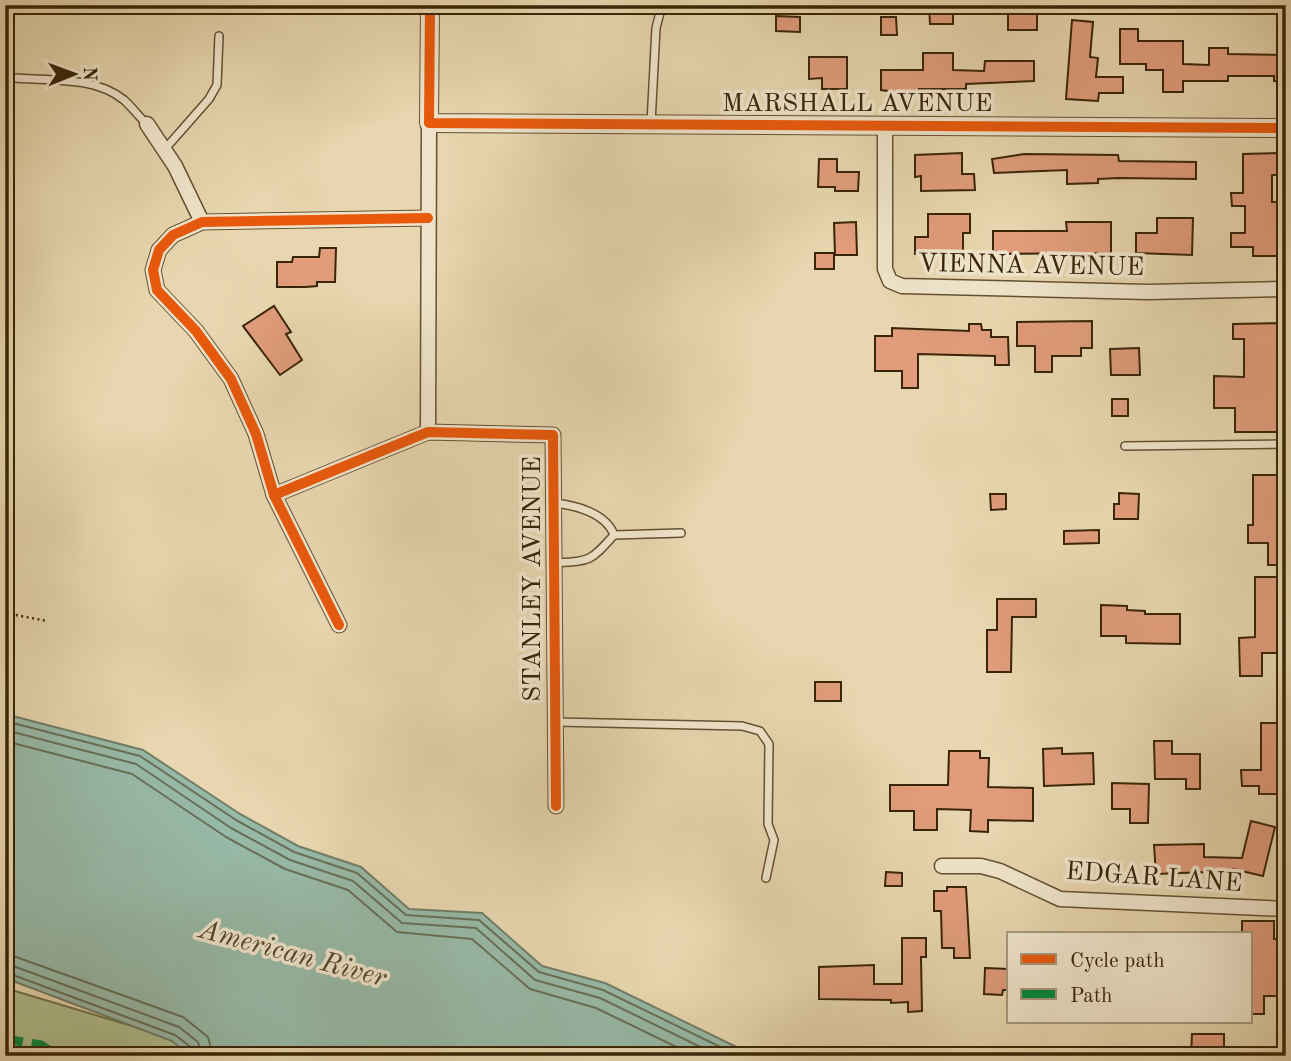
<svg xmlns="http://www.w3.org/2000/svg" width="1291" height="1061" font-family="'Old Standard TT',serif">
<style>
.green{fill:#b0bf8f;stroke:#74724b;stroke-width:2}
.water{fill:#97b9a7;stroke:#717e67;stroke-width:2}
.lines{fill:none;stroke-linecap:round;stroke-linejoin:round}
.shore{stroke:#686f57;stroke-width:2}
.building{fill:#e09c7b;stroke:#392507;stroke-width:2}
.service-casing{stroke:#645131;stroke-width:10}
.minor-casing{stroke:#645131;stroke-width:17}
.tertiary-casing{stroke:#645131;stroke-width:20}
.path{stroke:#392507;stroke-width:2.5;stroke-dasharray:2 3.5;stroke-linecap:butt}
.service{stroke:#efe4cb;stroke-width:7}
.minor{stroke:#efe4cb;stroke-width:14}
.tertiary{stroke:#efe4cb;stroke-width:18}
.quiet{stroke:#00873e;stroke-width:9;stroke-dasharray:18 9;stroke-linecap:butt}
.cycleway-casing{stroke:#efe4cb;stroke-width:15}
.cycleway{stroke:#e8590c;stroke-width:10}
.labels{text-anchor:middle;stroke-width:7;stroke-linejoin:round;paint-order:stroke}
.street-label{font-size:26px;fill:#392507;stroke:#efe4cb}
.water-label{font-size:28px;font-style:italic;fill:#504a2f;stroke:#efe4cb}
</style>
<rect width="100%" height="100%" fill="#e7d6af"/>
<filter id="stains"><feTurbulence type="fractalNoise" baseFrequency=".00286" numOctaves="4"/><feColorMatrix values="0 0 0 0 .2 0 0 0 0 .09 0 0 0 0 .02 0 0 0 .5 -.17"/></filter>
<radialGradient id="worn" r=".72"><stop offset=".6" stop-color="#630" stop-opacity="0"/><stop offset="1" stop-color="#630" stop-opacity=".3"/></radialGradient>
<!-- green -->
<path class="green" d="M5 988 232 1056H5Z"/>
<!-- water -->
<path class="water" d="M5 714 143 750 240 814 298 846 361 867 409 909 482 913 542 966 605 983 755 1056H190L172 1041 5 978Z"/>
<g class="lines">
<!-- shore -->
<g class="shore">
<path d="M5 721 140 756 236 820 294 852 357 873 406 915 479 920 539 972 603 990 739 1056"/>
<path d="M5 730 136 764 231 828 290 860 353 881 402 923 476 928 535 980 600 998 719 1056"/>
<path d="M5 741 132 774 226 837 285 869 348 890 397 932 472 939 530 989 596 1008 695 1056"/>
<path d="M5 953 183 1017 208 1037 213 1056"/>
<path d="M5 963 179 1027 198 1042 202 1056"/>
<path d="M5 972 175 1035 192 1048 194 1056"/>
</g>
</g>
<!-- building -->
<g class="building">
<path d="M929 5H953V24H930Z"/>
<rect x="1008" y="5" width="29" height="25"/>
<path d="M776 16 800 17V32L776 31Z"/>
<path d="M881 17H896L897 35H881Z"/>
<path d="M1072 20 1093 22 1090 57 1098 58 1096 77H1123V93H1099L1098 101 1066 99Z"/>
<path d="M1120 29H1138V41H1183V64L1209 65V48H1228V54L1286 55V82L1274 81V76H1228V81H1183V92H1163V70H1146V64H1120Z"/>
<path d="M923 53H953V70L984 71 985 61H1034V81L966 84V89H919V95L881 90V70H923Z"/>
<path d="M809 57H847V89H822V78L809 79Z"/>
<path d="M962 153V174H974L975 190 921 191V176L915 177V155Z"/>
<path d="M1282 153V175H1272V202H1277V211H1286V256H1253V247H1231V233H1245V206H1232L1231 193H1243V154Z"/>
<path d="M1024 154 1118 155 1119 161 1196 162V179L1119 178 1098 179V183L1067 184V170L994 173 992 159Z"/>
<path d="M819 159H837V172H859L858 191H835V187H818Z"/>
<path d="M928 214H970V233H963V254H915V237H928Z"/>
<path d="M1157 218H1193L1192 255 1136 253V233H1157Z"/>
<path d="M856 222 857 255H835L834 223Z"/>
<path d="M1066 222H1111V253L993 254V231H1067Z"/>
<path d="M320 248H336L335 282H317V286L306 287H277V262H292L293 257H319Z"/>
<rect x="815" y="253" width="19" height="16"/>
<path d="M274 306 291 332 286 334 302 360 280 375 243 326Z"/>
<path d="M1092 321V348H1081V356H1052V372H1035V346H1017V322Z"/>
<path d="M1285 323 1286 432H1235V408H1214V376L1244 377V339H1233V324Z"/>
<path d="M969 324H981L982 330H991V337H1008L1009 365H995V356L918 354V388H902V371H875V336H892V328L969 331Z"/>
<path d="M1139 348 1140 375H1111L1110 349Z"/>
<rect x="1112" y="399" width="16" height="17"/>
<path d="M1253 475H1283L1282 565H1268V543H1248V525H1253Z"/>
<path d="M1119 493 1139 494 1138 519H1114V504H1119Z"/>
<path d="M990 494H1006V509L991 510Z"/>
<path d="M1099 530V543L1064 544V531Z"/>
<path d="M1255 577H1278V637H1286V653H1262V676H1240L1239 638 1255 637Z"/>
<path d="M997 599H1036V617H1012L1011 672H987V630H997Z"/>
<path d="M1101 605 1127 606V610L1145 611V614H1180V644L1126 643V636H1101Z"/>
<rect x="815" y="682" width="26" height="19"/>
<path d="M1261 723H1283L1282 794H1259V786H1242L1241 770H1261Z"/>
<path d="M1154 741H1172V754H1200V789H1186V779H1155Z"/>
<path d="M1062 748V754L1093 753 1094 784 1044 786 1043 749Z"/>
<path d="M949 751H980V758H989L988 787 1033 788V821L988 820V832L970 831 971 810 937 809V830H914V811H890V785H948Z"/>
<path d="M1112 783 1149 784 1148 823H1130V809H1112Z"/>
<path d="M1251 821 1275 827 1263 876 1233 869V875L1208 872 1156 874 1154 845 1204 844V857L1242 858Z"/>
<path d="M886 872 902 873V886H885Z"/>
<path d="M947 887H966L970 958H954V948H942L941 911H934V891H947Z"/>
<path d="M1242 921H1274V939H1283V963H1278L1279 996H1264V1014H1251V933H1242Z"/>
<path d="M902 938H926V957H921L922 1011 908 1012V1002L891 1003V1000L819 999V967L874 965V984H902Z"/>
<path d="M985 968 1009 969V990H1003L1002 995 984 994Z"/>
<path d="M1192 1034H1224V1051H1212V1056H1191Z"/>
</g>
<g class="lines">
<defs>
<g id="service">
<path d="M5 77C43 82 92 74 124 100 132 107 139 117 147 124"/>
<path d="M651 123 656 28 662 5"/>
<path d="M165 149 209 99 217 85 219 36"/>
<path d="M1125 446 1286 444"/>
<path d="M614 535 681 533"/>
<path d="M554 563C590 561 590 562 614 535 606 513 575 505 554 503"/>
<path d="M556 722 742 726 760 731 769 744 768 824 774 840 766 878"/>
</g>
<g id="minor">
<path d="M147 124 175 166 202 222"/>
<path d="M885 125V269L890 281 902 286 1148 292 1286 289"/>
<path d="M428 432 429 123"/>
<path d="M274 495 428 432 553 435 556 806"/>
<path d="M339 625 274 495 256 434 231 379 196 331 157 290 153 270 159 250 173 235 202 222 428 218"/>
<path d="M942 866H981L1000 871 1060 899 1286 909"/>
</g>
<path id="tertiary" d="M430 5 429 123 1286 128"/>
</defs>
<!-- service casing -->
<use href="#service" class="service-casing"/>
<!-- minor casing -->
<use href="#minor" class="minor-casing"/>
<!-- tertiary casing -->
<use href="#tertiary" class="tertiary-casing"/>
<!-- path -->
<path class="path" d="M5 613 47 621"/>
<!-- service -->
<use href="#service" class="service"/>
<!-- minor -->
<use href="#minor" class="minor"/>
<!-- tertiary -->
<use href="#tertiary" class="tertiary"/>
<!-- quiet -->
<path class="quiet" d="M5 1039 41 1045 58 1056"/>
<defs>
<g id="cycleway">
<path d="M430 5 429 123 1286 128"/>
<path d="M274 495 428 432 553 435 556 806"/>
<path d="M339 625 274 495 256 434 231 379 196 331 157 290 153 270 159 250 173 235 202 222 428 218"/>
</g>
</defs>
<!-- cycleway casing -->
<use href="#cycleway" class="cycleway-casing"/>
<!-- cycleway -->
<use href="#cycleway" class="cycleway"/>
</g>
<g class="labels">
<!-- street labels -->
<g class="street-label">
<text x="857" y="111">MARSHALL AVENUE</text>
<text transform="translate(1031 264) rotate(1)" y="9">VIENNA AVENUE</text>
<text transform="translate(531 579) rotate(-90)" y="9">STANLEY AVENUE</text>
<text transform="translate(1154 876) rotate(4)" y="9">EDGAR LANE</text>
</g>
<!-- water labels -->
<g class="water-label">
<text transform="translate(293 952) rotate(15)" y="10">American River</text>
</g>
</g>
<!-- margin -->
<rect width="1291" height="1061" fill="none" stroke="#e7d6af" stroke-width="28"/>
<rect x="7" y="7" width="1277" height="1047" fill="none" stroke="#392507" stroke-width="3.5"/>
<rect x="14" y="14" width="1263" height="1033" fill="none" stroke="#392507" stroke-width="2"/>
<!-- legend -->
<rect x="1007" y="932" width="245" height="91" fill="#efe4cb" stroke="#a6987d" stroke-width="2"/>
<rect x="1021" y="954" width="35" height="10" fill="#e8590c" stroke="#a6987d" stroke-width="2"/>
<text x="1070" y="967" font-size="21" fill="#392507">Cycle path</text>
<rect x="1021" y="989" width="35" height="10" fill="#00873e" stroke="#a6987d" stroke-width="2"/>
<text x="1070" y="1002" font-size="21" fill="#392507">Path</text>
<!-- north arrow -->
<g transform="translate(74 74) rotate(89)" stroke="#efe4cb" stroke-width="5" paint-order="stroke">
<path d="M0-5L12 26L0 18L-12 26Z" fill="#392507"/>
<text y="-10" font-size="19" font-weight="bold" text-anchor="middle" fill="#392507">N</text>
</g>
<rect width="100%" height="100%" filter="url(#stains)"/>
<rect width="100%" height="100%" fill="url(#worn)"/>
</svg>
